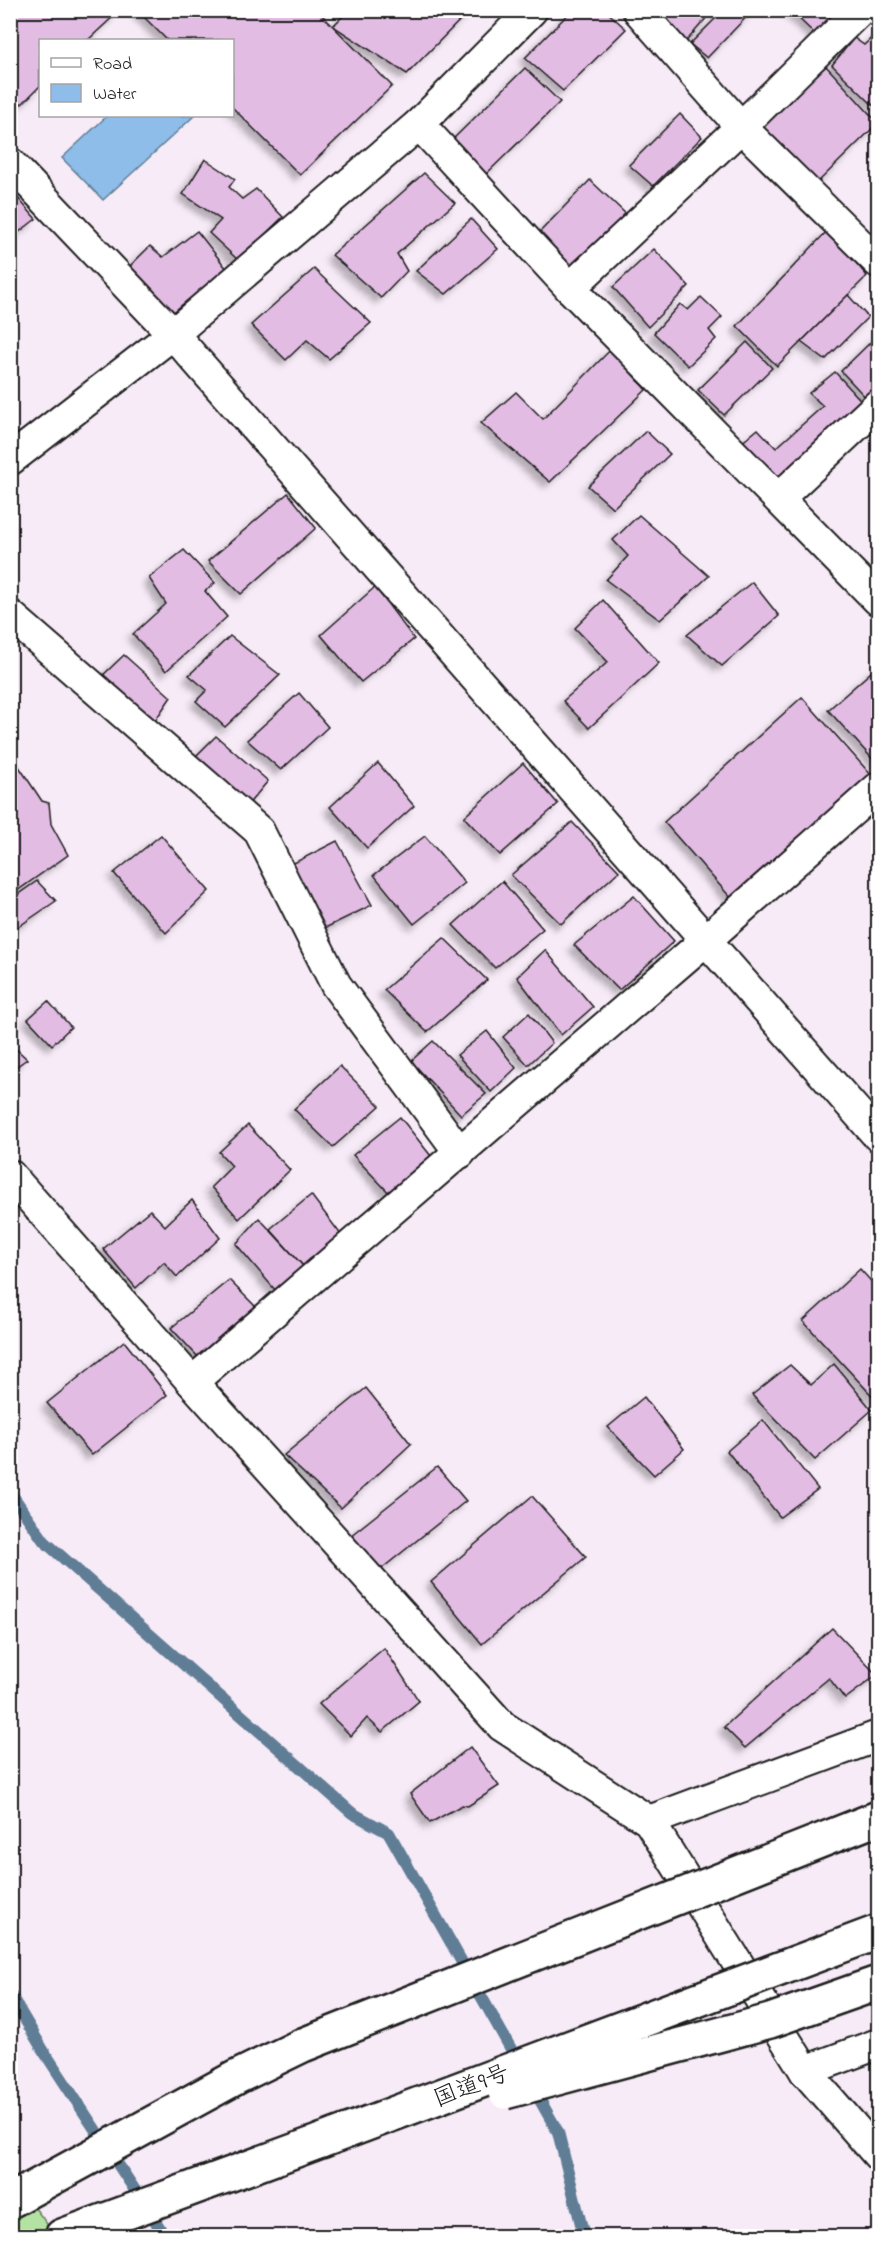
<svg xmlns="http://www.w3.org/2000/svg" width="889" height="2247" font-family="'Indie Flower','Klee One',sans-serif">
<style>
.green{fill:#b3e2a2;stroke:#687f5f;stroke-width:1.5}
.water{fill:#8dbde8;stroke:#607d96;stroke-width:1.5}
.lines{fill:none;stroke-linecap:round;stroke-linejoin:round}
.stream{stroke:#607d96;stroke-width:12}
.building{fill:#e3bce4;stroke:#1c1c1c;stroke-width:1.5;filter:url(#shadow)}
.minor-casing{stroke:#1c1c1c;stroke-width:34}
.trunk-casing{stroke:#1c1c1c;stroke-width:38}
.minor{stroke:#fff;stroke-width:30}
.trunk{stroke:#fff;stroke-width:33}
.trunk-bridge-casing{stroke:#1c1c1c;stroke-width:38;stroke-linecap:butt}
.trunk-bridge{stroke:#fff;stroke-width:33}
.labels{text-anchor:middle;stroke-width:4.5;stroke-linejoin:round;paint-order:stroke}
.street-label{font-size:24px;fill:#1c1c1c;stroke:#fff}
</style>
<defs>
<filter id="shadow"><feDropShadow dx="-5.5" dy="5.5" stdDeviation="3" flood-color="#0004"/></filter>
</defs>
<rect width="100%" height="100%" fill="#f7ebf7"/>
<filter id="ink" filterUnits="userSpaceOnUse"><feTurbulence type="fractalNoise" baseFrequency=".0167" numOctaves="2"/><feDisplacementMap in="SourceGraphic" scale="12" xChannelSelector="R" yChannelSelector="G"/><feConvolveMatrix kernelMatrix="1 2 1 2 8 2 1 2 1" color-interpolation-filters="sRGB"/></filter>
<g filter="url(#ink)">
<!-- green -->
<path class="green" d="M11 2176 56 2236H11Z"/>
<!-- water -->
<path class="water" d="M107 116H194L103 200 62 158Z"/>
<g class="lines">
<!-- stream -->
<g class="stream">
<path d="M10 1492 44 1541 352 1813 389 1833 520 2065"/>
<path d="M10 1994 43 2050 165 2236"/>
<path d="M532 2086 558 2132 584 2236"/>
</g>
</g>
<!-- building -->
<g class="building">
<path d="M10 10H114L117 13 88 40H40V86L22 104 10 93Z"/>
<path d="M137 10H317L392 86 300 175 232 107V40H167Z"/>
<path d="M349 10H470L407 74 333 26Z"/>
<path d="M572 10H605L626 29 563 91 525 58Z"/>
<path d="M648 10H702L708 16 684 44Z"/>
<path d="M717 10H753L707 58 690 44 720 14Z"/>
<path d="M790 10H841L816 35Z"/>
<path d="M878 32V110L832 65 854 38 864 45Z"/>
<path d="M826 66 878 123 817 183 757 129Z"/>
<path d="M525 68 560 102 480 180 446 146Z"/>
<path d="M680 114 702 137 653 186 629 165Z"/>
<path d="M205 159 235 179 229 187 242 199 256 189 283 217 238 260 209 233 221 220 183 194Z"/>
<path d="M424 173 455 203 397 254 407 271 381 298 332 255Z"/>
<path d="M590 180 627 215 572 268 536 236Z"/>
<path d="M10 189 36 219 10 239Z"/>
<path d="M471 219 498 249 446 294 416 271Z"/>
<path d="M828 230 867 276 777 366 737 326Z"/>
<path d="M197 231 227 269 174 313 126 270 150 246 163 257Z"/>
<path d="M654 249 689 286 648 327 613 287Z"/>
<path d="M314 269 371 323 329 359 307 340 286 360 251 325Z"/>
<path d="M848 295 868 317 825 360 801 342Z"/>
<path d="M701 297 722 317 709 330 716 339 688 366 654 333 680 304 688 310Z"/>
<path d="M878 335V393L869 401 841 371Z"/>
<path d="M747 342 772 368 724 415 698 390Z"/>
<path d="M611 349 646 390 550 482 481 423 516 392 543 419Z"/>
<path d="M835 372 866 406 782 481 739 445 758 429 776 448 823 406 809 393Z"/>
<path d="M646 431 670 454 613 508 588 486Z"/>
<path d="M288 493 316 528 241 594 208 561Z"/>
<path d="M639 515 709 576 660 620 606 580 628 556 613 540Z"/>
<path d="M184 550 215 583 205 591 227 617 166 671 133 634 166 604 149 578Z"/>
<path d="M752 582 779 616 722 666 687 635Z"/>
<path d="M375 587 414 639 361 682 321 635Z"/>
<path d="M603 600 659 663 589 728 563 701 608 662 575 628Z"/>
<path d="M230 636 280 675 225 727 196 701 207 690 189 675Z"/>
<path d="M124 655 171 697 152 725 99 679Z"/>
<path d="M878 666V765L828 710Z"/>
<path d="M299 693 328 727 281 770 247 740Z"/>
<path d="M802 697 872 776 731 898 664 822Z"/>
<path d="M216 736 268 781 246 807 190 762Z"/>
<path d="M10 753 42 801 49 803 51 824 68 855 11 895Z"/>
<path d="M378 763 414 806 367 848 330 807Z"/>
<path d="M523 763 558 804 500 855 464 817Z"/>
<path d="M572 822 619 871 561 924 511 875Z"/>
<path d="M161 835 209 891 166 933 114 873Z"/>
<path d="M425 836 465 883 414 924 374 875Z"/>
<path d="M337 841 372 905 321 930 286 867Z"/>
<path d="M37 881 56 901 18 927 10 916V900Z"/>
<path d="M502 881 543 929 495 968 453 925Z"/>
<path d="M634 896 674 941 619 990 574 945Z"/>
<path d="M444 938 487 980 427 1032 384 990Z"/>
<path d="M545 950 593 1007 561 1035 517 977Z"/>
<path d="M48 1001 71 1027 52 1045 28 1019Z"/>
<path d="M529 1013 552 1043 528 1065 503 1037Z"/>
<path d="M487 1031 516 1068 491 1092 457 1055Z"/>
<path d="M433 1041 486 1094 461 1115 411 1061Z"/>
<path d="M10 1043 27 1059 10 1071Z"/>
<path d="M340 1066 380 1106 333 1147 294 1109Z"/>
<path d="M400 1117 435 1161 393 1197 353 1155Z"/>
<path d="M248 1125 290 1170 239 1219 211 1187 232 1166 219 1152Z"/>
<path d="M311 1195 342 1236 303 1266 270 1229Z"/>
<path d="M192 1200 220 1238 177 1277 164 1262 136 1288 103 1249 150 1210 165 1226Z"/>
<path d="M259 1218 303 1266 276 1291 236 1244Z"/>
<path d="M860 1269 878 1289V1402L803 1321Z"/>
<path d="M229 1280 258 1309 200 1359 171 1328Z"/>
<path d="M124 1341 167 1395 92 1455 47 1403Z"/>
<path d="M834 1364 872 1410 815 1460 752 1395 790 1365 811 1385Z"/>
<path d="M366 1388 411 1444 341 1508 284 1455Z"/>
<path d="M644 1397 684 1449 654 1475 608 1427Z"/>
<path d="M763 1420 818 1489 780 1517 727 1451Z"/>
<path d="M437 1467 466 1501 380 1570 350 1536Z"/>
<path d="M532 1496 586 1557 482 1644 431 1582Z"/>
<path d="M832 1628 877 1675 845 1699 829 1678 745 1748 724 1727Z"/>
<path d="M384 1648 419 1701 382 1732 367 1718 351 1736 319 1704Z"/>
<path d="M470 1747 499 1786 468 1806 462 1805 430 1823 410 1794Z"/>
<path d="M878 2227V2236H864Z"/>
</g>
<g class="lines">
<defs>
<g id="minor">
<path d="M638 10 741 127 878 262"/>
<path d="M419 124 570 288 878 600"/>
<path d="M10 163 173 334 878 1136"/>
<path d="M570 288 741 127 860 10"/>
<path d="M10 460 173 334 419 124 532 10"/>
<path d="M779 498 878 405"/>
<path d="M10 615 259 831 336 985 460 1153"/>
<path d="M10 1175 192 1382 502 1726 649 1821 805 2071 878 2155"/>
<path d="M192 1382 706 940 878 788"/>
<path d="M649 1821 878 1736"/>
<path d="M805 2071 878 2044"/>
</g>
<path id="trunk" d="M62 2236 321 2141"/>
</defs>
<!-- minor casing -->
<use href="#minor" class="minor-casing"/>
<!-- trunk casing -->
<use href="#trunk" class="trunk-casing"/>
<!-- minor -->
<use href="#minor" class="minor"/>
<!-- trunk -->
<use href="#trunk" class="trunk"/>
<defs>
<g id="trunk-bridge">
<path d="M505 2092 770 2021 878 1983"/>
<path d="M321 2141 878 1932"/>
<path d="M10 2201 237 2077 303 2045 878 1818"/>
</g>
</defs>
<!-- trunk-bridge casing -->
<use href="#trunk-bridge" class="trunk-bridge-casing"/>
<!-- trunk-bridge -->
<use href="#trunk-bridge" class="trunk-bridge"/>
</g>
</g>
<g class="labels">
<!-- street labels -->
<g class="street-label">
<text transform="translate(471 2085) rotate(-21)" y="8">国道9号</text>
</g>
</g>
<!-- margin -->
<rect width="889" height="2247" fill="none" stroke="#fff" stroke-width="36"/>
<rect x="18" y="18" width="853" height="2211" fill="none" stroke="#1c1c1c" stroke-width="2" filter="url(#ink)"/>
<!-- legend -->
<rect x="39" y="39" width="195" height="78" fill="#ffffff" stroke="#a4a4a4" stroke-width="1.5"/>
<rect x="51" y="58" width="30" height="9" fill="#ffffff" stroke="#a4a4a4" stroke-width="1.5"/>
<text x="93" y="69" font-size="18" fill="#1c1c1c">Road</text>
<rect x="51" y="84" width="30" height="18" fill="#8dbde8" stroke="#a4a4a4" stroke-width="1.5"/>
<text x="93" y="99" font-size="18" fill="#1c1c1c">Water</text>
</svg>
